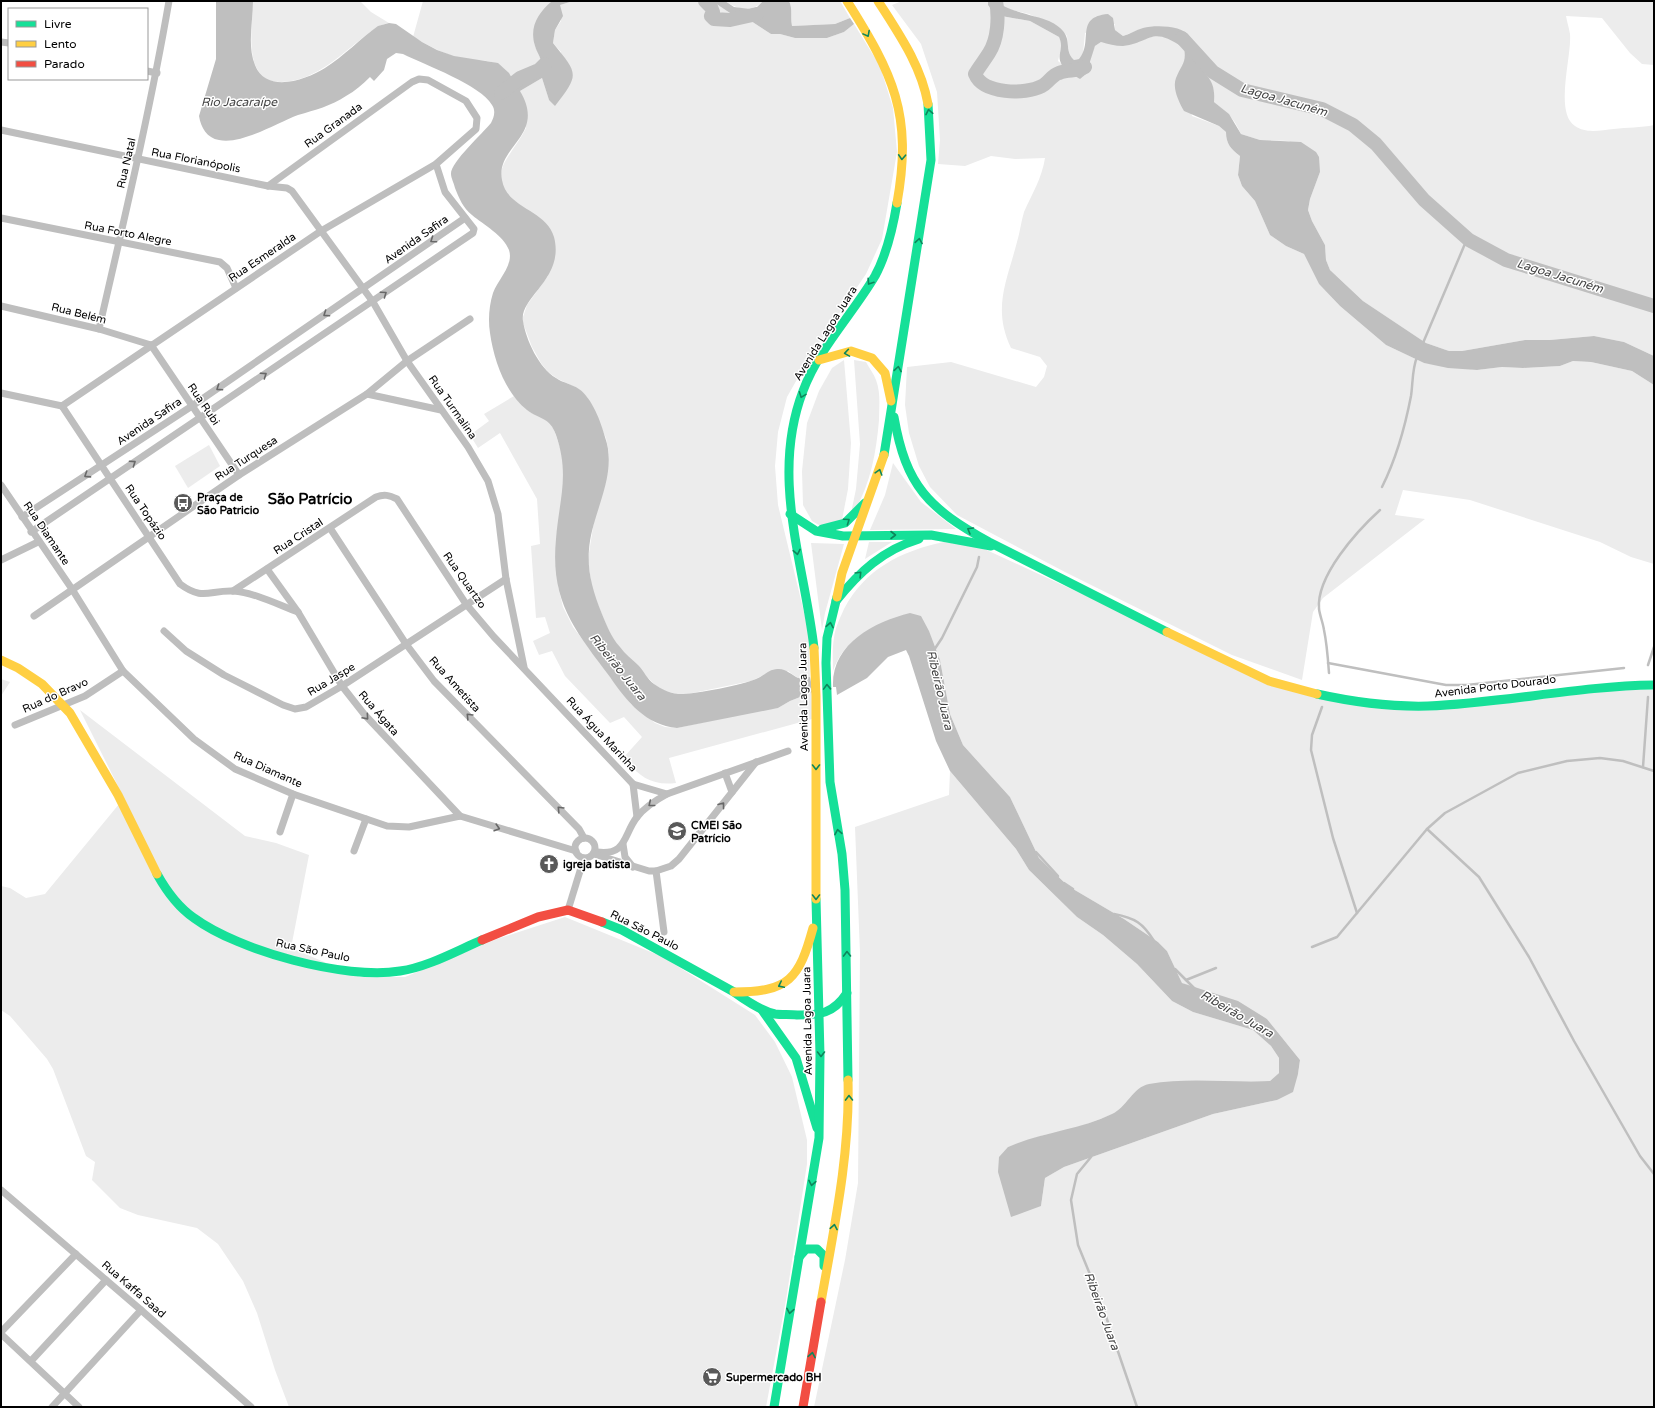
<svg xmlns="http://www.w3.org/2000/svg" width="1655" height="1408" font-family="'Varela Round',sans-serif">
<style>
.green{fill:#ececec}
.water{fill:#bfbfbf}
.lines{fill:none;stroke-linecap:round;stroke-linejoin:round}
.stream{stroke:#bfbfbf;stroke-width:2.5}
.river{stroke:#bfbfbf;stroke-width:14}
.street{stroke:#bebebe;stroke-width:7}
.fast{stroke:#16e098;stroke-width:9}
.slow{stroke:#ffcf43;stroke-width:9}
.jam{stroke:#f24e42;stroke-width:9}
.oneway{stroke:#0d865b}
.oneway2{stroke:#686868}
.labels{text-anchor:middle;stroke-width:3;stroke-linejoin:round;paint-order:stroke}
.street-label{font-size:11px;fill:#000;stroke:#fff}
.poi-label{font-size:11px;font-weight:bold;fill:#000;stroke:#fff;text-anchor:start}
.water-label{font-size:12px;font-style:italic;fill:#444;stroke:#fff}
.district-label{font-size:15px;font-weight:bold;fill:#000;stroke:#fff}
</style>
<rect width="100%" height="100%" fill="#fff"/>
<!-- green -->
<g class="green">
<path d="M253 1H360L371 12 389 23C377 25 369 33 360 40 336 59 313 81 281 82 241 83 253 25 253 1Z"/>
<path d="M423 1H552C540 12 530 30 535 46 538 53 541 57 541 64L529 75 514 82C497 52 480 65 453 56 438 51 426 44 413 37Z"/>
<path d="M573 1H708L715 3 736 17 751 21 771 34H780L795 38H827L844 32 854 24 880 66 893 108 897 152 882 239 866 274 812 353 787 397 778 432 775 466 778 505 809 633 810 677 798 678 788 671 766 674 751 681 688 694H676L665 691 655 685 620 648 610 634 592 590 588 559 594 521 608 471 609 454 606 438 587 397 579 389 558 379 548 372 541 363 532 347 523 323V317L527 305 548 276 519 204C480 176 513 156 526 128L520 91 542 78 549 100 561 52 553 43 555 30 561 21 560 5Z"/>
<path d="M725 1H763C752 13 738 10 725 1Z"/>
<path d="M789 1H840L850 18 835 24 792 26C790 17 793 9 789 1Z"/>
<path d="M902 1H988L989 5 996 15 1030 21 1059 37 1062 44 1058 61 1080 79 1095 46 1101 42C1112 44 1128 44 1139 41 1147 39 1153 35 1161 36 1169 37 1177 43 1184 48L1186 58 1182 67 1192 116 1219 126 1226 132C1226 144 1231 149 1240 156L1238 175 1242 186 1255 201 1270 235 1286 246 1304 254 1319 284 1340 306 1386 345 1424 363 1477 370 1502 367 1523 368 1560 366 1573 361 1591 362 1632 371 1654 385V564L1631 557 1600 542 1470 500 1403 490 1395 515 1425 519 1323 598 1313 612 1302 680 1232 655 1065 572 957 515 930 487 919 466 909 433 905 405 907 367 951 362 1036 387 1044 377 1047 366 1040 357 1011 348C992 308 1007 281 1017 242 1020 232 1021 222 1024 212 1032 194 1042 178 1045 158L1015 159 991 156 965 166 938 164 940 140 937 92 921 44 892 5Z"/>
<path d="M998 1H1654V65L1642 64 1630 53 1602 18 1566 16C1567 22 1569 28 1570 34 1572 56 1554 112 1575 126 1586 134 1601 130 1614 129 1627 127 1641 128 1654 125V356L1624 342 1594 336 1550 340H1525L1462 351H1449L1426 343 1363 301 1330 270 1326 260 1325 245 1312 221 1308 210 1310 199 1320 172 1289 141 1260 140 1241 134C1233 116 1228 114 1214 102 1216 79 1205 78 1196 60 1194 55 1195 49 1193 45 1190 39 1185 35 1181 30L1159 27 1144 28 1123 36 1115 30V24L1085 33 1083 54 1080 59 1074 60 1069 56 1067 36 1062 30 1029 14 1007 9 1001 6Z"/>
<path d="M844 360 851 443 848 489 841 525 824 528 812 521 803 505 802 471 807 423 819 391 832 368Z"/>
<path d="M854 360 866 362C869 368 874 374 876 380 881 393 879 407 879 420 876 455 870 488 850 518L856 489 860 444Z"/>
<path d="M514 396 530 412 547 420 553 427 563 456 564 472 558 586 563 607 573 627 631 704 655 723 665 727 677 728 751 712 778 708 790 701 813 692 812 719 669 758 676 783C651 786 638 776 624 757L642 737 624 717 610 723 565 676 552 651 539 655 533 641 550 633 545 617 536 618 531 546 540 544 537 499 500 433 478 448 470 435 489 421 484 414Z"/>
<path d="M209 445 220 466 188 488 175 466Z"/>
<path d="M893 463 921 502 956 529 870 530 885 495Z"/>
<path d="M869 542H892L865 559Z"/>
<path d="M944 542 980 547 1288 689 1398 708 1598 690H1654V1407H814L845 1260 858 1183 860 953 855 827 949 795 950 771 1016 849 1029 870 1077 917 1103 935 1137 964 1172 1001 1193 1012 1253 1030 1271 1046 1279 1058V1073L1270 1081 1239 1082 1116 1113 1071 1130 1044 1135 1008 1147 1041 1206 1045 1178 1064 1167 1213 1114 1277 1100 1298 1074 1300 1060 1267 1019 1182 983 1167 951 1158 942 1124 919 1068 886 1039 858 1010 797 963 745 950 714 940 660 934 645 872 628C853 639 841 649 833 671 833 660 832 649 834 638 835 628 840 618 844 609 865 569 901 551 944 542Z"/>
<path d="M811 543 844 544 825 613 822 630Z"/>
<path d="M1 679 10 682 1 696Z"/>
<path d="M80 710 245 836 276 843 309 855 291 948 360 977H405L497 939 565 917 663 957 755 1015 775 1042 792 1077 807 1140V1164L786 1300 766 1407H289L275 1370 257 1313 243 1281 218 1244 197 1228 138 1215 120 1208 92 1180 95 1162 86 1156 53 1069 47 1059 10 1016 1 1010V886L10 888 26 898 45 894 124 798Z"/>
</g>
<!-- water -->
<g class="water">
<path d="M216 1H253C253 22 247 45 255 65 266 94 306 80 325 68 344 56 360 39 378 26L389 23 396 24 422 42 437 50 454 56 498 63 509 73 514 82 529 75 541 64C541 56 537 53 535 46 529 27 538 13 552 1H589H573L560 5 563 16 555 30 553 43C578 74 580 74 555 106L549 100 542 78 520 91C547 136 495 146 502 180 507 209 546 209 554 237 565 279 519 297 523 321 526 340 539 368 556 378 563 383 572 384 579 389 592 398 601 422 605 437 615 465 603 493 595 520 584 556 588 579 602 614 607 626 611 637 620 647 625 654 632 659 638 665 644 671 647 679 654 684 661 689 669 693 678 694 691 695 743 685 756 679 764 676 770 668 779 669 786 669 792 675 798 678L810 677 813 692 790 701 778 708 677 728C646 725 627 702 610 677 575 630 550 602 556 539 559 500 570 475 556 435 550 417 540 420 527 410 505 392 494 361 490 333 488 320 489 306 493 293 498 279 514 265 509 250 503 235 484 225 472 215 463 208 459 198 455 188 454 183 451 178 451 174 450 163 483 133 491 123 494 117 496 111 492 105 481 85 425 65 403 54L396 53 387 59 384 70 374 81 370 77C363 84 355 91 346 96 331 106 315 110 298 115 277 123 241 145 219 140 207 138 201 128 199 116L216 59Z"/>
<path d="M708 1H725L734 7 750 9 757 7 763 1H789C793 9 790 17 792 26L835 24 850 18 854 24 844 32 827 38H795L780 34H771L751 21 736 17 715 3Z"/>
<path d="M988 1H998C1002 10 1038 16 1049 21 1078 35 1061 48 1074 60L1079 59C1094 42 1074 17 1108 14L1113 18 1115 30 1123 36C1130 34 1136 30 1143 28 1155 25 1183 25 1190 37 1195 45 1193 54 1197 61 1207 78 1216 80 1214 102L1229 114 1241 134 1260 140 1301 142 1316 152 1319 157 1320 172 1310 199 1308 210 1312 221 1325 245 1326 260 1330 270 1363 301 1426 343 1449 351H1462L1525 340H1550L1594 336 1624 342 1654 356V385L1632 371 1591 362 1573 361 1560 366 1523 368 1502 367 1477 370 1448 368 1424 363 1386 345 1340 306 1319 284 1304 254 1286 246 1270 235 1255 201 1242 186 1238 175 1240 156C1231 149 1226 144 1226 132L1219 126 1184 111C1179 102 1172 88 1176 78 1181 65 1187 63 1184 48 1150 25 1153 42 1123 46 1115 46 1108 44 1101 42L1095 46 1086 74 1080 79C1070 72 1057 67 1060 53 1061 47 1062 44 1059 37L1030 21 996 15 988 5Z"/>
<path d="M910 613 921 616 929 631 940 660 950 714 963 745 1010 797 1039 858 1068 886 1124 919 1158 942 1167 951 1182 983 1238 1001 1267 1019 1300 1060 1298 1074 1293 1092 1277 1100 1213 1114 1064 1167 1045 1178 1041 1206 1011 1217 998 1172 999 1157 1008 1147C1042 1132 1079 1130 1112 1114 1126 1108 1133 1087 1149 1084 1188 1077 1230 1083 1270 1081L1279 1073V1058L1271 1046 1253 1030 1193 1012 1172 1001 1137 964 1103 935 1077 917 1029 870 1016 849 950 771 936 741 909 656 906 650 888 657 867 678 837 695 836 687H833C831 644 874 622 910 613Z"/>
</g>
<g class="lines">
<!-- stream -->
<g class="stream">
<path d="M1423 343 1467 239"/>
<path d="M1382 487C1396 459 1405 427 1411 396 1413 383 1412 369 1417 357"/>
<path d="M934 650 942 638 977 567 979 557"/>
<path d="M1328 663 1446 685H1467L1624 668"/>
<path d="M1648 665 1654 647"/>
<path d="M1329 673C1328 659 1327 644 1324 630 1323 623 1320 616 1319 609 1316 576 1357 531 1380 510"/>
<path d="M1322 707 1312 735 1311 750 1333 838 1357 913"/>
<path d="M1643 767 1648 697"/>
<path d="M1427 829 1479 877 1529 957 1574 1041 1640 1156 1654 1174"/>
<path d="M1036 852 1058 876"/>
<path d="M1064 883 1073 889"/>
<path d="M1114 914C1135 918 1143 923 1154 941"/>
<path d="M1312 947 1337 937 1427 829 1445 813 1518 773 1567 761 1600 758 1623 761 1654 771"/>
<path d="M1175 969 1196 990"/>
<path d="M1186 980 1216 968"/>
<path d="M1091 1157 1077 1174 1071 1200 1078 1245 1100 1299 1137 1407"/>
</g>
<!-- river -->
<g class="river">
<path d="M705 1 711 7 713 12 711 16 714 19 730 20 757 14"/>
<path d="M996 1C999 17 998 39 989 53 984 61 979 67 975 74 983 94 1025 95 1042 86 1048 83 1052 75 1059 73 1068 69 1077 72 1085 67"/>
<path d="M1182 38 1213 72 1242 90 1322 109 1353 125 1376 144 1424 200 1469 240 1506 260 1654 306"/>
<path d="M501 93 520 78 539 70 545 64"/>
</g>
<!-- street -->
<g class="street">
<path d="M1 42 9 43"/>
<path d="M147 71 157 73"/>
<path d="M1 130 268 186 287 188 292 191 373 302 407 361 468 447 488 481 498 514 506 579 524 667"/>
<path d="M1 218 220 262 227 268 236 288"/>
<path d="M1 306 99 329 151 345"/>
<path d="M99 329C124 220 150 111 169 1"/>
<path d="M151 345 239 475"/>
<path d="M1 393 62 406"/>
<path d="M367 394 441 410"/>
<path d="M62 406 321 231 436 164 476 129 477 118 466 101 428 80 419 79 412 82 268 186"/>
<path d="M62 406 180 584C203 601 209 590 233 591 253 592 279 605 298 612"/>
<path d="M1 485 72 589 123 671 194 739 235 769 293 794 387 826 409 827 460 816 576 851"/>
<path d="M22 517 192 406 465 218"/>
<path d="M330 528 406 644 434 681 579 829 584 838"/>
<path d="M31 532 473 233 474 229 445 192 436 164"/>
<path d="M1 560 38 542"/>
<path d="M267 569 298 612 342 686 364 714 460 816"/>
<path d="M233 591 376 497C384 494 389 495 397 499L466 604 494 637 633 784 667 794 788 751"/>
<path d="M34 616 239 475 367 394 407 361 470 319"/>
<path d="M164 631 186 651 224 675 283 705 295 709 306 707 342 686 506 579"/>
<path d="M15 725 85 696 123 671"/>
<path d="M725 773 732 792"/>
<path d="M633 784 637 817"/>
<path d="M280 832 293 794"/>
<circle cx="585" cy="848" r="10"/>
<path d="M623 844 625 857 633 867"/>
<path d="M354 851 366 819"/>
<path d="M597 852C627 856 623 835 637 817 645 807 656 800 667 794"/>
<path d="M594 854 649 871H656L671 866 679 859 756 762"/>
<path d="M656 871 664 932"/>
<path d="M568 910 584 858"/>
<path d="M1 1190 141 1310 251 1407"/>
<path d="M1 1332 76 1254"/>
<path d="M1 1334 79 1407"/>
<path d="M31 1361 106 1280"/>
<path d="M52 1407 141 1310"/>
</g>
<!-- fast -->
<g class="fast">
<path d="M894 417C906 486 928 508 989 542L1167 632"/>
<path d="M884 455 931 160 928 104"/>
<path d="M790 514 816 531 843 536 931 535 991 546"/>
<path d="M822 529 845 523 865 503"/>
<path d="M837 597 827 638 826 663 830 782 842 854 845 890 848 1080"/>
<path d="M836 601C859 572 883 550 919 539"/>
<path d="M814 648C804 562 770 477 803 391 819 348 852 315 875 276 887 254 893 227 897 203"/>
<path d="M1317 694C1353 702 1391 707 1428 706 1504 703 1578 686 1654 685"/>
<path d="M157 874C167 892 178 907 194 918 239 951 345 980 400 971 428 967 456 951 482 940"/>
<path d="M602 922 622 930 734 992C745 1000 761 1011 775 1014 782 1015 790 1014 797 1015 820 1015 833 1014 847 993"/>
<path d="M762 1010 796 1058 817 1128"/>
<path d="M799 1257 806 1249H817L824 1256V1266"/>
<path d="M774 1407 819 1138 820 1055 816 899"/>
</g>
<!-- slow -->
<g class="slow">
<path d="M847 1C893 74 913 114 897 203"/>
<path d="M878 1C899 34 921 65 928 104"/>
<path d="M819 360 851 351 872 358 885 373 891 401"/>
<path d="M837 597 842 573 884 455"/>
<path d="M1167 632 1269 681 1317 694"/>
<path d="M814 648 816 696V899"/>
<path d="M1 660 18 668 42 684 70 713 118 795 157 874"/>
<path d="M734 992C789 992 799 979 813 928"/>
<path d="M821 1302C834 1228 850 1155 848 1080"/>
</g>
<!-- jam -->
<g class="jam">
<path d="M482 940 538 917 568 910 602 922"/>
<path d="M803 1407 821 1302"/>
</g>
</g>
<!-- one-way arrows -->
<defs><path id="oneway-chevron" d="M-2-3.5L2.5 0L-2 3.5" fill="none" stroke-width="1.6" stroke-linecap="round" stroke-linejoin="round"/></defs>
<g class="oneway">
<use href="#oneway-chevron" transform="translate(867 34) rotate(62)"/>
<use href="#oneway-chevron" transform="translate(929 112) rotate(-101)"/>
<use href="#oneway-chevron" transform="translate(902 157) rotate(93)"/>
<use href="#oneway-chevron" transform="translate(919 241) rotate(-81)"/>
<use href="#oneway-chevron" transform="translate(870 282) rotate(123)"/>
<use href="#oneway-chevron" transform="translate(847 353) rotate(171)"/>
<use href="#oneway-chevron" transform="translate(898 369) rotate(-81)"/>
<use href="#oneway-chevron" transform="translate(802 395) rotate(111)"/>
<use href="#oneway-chevron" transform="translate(879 472) rotate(-73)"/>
<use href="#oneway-chevron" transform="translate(847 521) rotate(-35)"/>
<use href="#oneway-chevron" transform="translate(970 530) rotate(-150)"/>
<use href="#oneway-chevron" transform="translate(893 535)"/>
<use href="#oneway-chevron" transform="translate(797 552) rotate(79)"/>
<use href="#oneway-chevron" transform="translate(859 574) rotate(-45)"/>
<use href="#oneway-chevron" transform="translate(830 625) rotate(-80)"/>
<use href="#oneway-chevron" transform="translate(827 687) rotate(-92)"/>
<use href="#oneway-chevron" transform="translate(816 767) rotate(90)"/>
<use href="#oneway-chevron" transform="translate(838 832) rotate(-100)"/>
<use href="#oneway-chevron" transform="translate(816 897) rotate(90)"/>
<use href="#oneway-chevron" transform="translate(847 954) rotate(-91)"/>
<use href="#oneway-chevron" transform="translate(781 985) rotate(154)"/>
<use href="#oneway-chevron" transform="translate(821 1054) rotate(90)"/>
<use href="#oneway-chevron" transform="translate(849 1098) rotate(-91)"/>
<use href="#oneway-chevron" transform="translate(812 1183) rotate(100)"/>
<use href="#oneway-chevron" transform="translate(834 1227) rotate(-80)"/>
<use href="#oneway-chevron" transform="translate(790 1311) rotate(100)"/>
<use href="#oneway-chevron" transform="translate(812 1355) rotate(-80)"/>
</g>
<g class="oneway2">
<use href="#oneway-chevron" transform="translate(433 240) rotate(145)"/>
<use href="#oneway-chevron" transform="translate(384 294) rotate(-35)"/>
<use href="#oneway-chevron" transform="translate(326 314) rotate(146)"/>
<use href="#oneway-chevron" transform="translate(264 375) rotate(-34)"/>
<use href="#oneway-chevron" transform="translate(219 388) rotate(146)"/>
<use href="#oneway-chevron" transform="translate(133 463) rotate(-34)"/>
<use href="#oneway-chevron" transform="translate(87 475) rotate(147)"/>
<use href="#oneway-chevron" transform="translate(469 716) rotate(-134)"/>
<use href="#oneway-chevron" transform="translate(366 717) rotate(49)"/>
<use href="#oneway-chevron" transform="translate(651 804) rotate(141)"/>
<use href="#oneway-chevron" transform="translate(722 805) rotate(-52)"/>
<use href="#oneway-chevron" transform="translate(560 809) rotate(-134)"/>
<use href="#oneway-chevron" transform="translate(497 828) rotate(17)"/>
</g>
<!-- icons -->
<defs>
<symbol id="bus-disc" viewBox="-11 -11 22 22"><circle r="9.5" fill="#595959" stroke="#fff"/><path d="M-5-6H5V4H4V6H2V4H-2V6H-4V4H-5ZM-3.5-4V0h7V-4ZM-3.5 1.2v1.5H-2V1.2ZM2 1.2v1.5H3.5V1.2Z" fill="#fff"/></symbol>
<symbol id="school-disc" viewBox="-11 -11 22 22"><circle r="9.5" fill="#595959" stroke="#fff"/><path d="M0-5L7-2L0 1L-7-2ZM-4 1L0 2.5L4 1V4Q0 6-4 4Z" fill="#fff"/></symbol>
<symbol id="church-disc" viewBox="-11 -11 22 22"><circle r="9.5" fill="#595959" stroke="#fff"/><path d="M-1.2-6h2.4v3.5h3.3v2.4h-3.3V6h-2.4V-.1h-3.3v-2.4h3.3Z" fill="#fff"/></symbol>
<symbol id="supermarket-disc" viewBox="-11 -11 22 22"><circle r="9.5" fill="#595959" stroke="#fff"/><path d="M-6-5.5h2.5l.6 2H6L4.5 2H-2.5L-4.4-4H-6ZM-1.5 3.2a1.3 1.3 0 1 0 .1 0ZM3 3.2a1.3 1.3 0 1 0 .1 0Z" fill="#fff"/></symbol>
</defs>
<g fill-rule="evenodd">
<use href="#bus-disc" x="172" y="492" width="22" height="22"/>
<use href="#school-disc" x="666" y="820" width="22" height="22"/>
<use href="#church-disc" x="538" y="853" width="22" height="22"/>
<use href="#supermarket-disc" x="701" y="1366" width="22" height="22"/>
</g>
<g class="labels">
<!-- street labels -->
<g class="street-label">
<text transform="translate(333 125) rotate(-36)" y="4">Rua Granada</text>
<text transform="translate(196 160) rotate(11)" y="4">Rua Florianópolis</text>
<text transform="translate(126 163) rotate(-77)" y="4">Rua Natal</text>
<text transform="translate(128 233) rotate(11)" y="4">Rua Forto Alegre</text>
<text transform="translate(416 239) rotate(-35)" y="4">Avenida Safira</text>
<text transform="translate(262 257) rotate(-34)" y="4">Rua Esmeralda</text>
<text transform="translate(79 313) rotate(14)" y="4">Rua Belém</text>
<text transform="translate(825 333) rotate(-58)" y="4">Avenida Lagoa Juara</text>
<text transform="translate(204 404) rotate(56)" y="4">Rua Rubi</text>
<text transform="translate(453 407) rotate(55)" y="4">Rua Turmalina</text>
<text transform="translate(149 421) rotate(-34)" y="4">Avenida Safira</text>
<text transform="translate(246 458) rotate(-33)" y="4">Rua Turquesa</text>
<text transform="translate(146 512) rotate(56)" y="4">Rua Topázio</text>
<text transform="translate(47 533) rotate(56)" y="4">Rua Diamante</text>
<text transform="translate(298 536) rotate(-33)" y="4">Rua Cristal</text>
<text transform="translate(465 580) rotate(55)" y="4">Rua Quartzo</text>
<text transform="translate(331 679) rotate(-31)" y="4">Rua Jaspe</text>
<text transform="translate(455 684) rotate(48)" y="4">Rua Ametista</text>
<text transform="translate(1495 686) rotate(-7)" y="4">Avenida Porto Dourado</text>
<text transform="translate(55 695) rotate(-24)" y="4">Rua do Bravo</text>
<text transform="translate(803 697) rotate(-91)" y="4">Avenida Lagoa Juara</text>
<text transform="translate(379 713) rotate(49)" y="4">Rua Ágata</text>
<text transform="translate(602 734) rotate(47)" y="4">Rua Água Marinha</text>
<text transform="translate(268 769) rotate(24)" y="4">Rua Diamante</text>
<text transform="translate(645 930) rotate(27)" y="4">Rua São Paulo</text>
<text transform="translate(313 950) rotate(12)" y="4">Rua São Paulo</text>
<text transform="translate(807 1021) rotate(-91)" y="4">Avenida Lagoa Juara</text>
<text transform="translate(134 1289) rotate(41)" y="4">Rua Kaffa Saad</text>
</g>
<!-- poi labels -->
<g class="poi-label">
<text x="197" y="501">Praça de<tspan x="197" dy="13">São Patricio</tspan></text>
<text x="691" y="829">CMEI São<tspan x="691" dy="13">Patrício</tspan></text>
<text x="563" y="868">igreja batista</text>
<text x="726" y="1381">Supermercado BH</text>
</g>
<!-- water labels -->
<g class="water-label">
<text transform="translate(1284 100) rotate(16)" y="4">Lagoa Jacuném</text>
<text x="239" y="106">Rio Jacaraípe</text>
<text transform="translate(1560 276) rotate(17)" y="4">Lagoa Jacuném</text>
<text transform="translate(618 667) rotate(51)" y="4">Ribeirão Juara</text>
<text transform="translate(940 690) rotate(77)" y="4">Ribeirão Juara</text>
<text transform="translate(1237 1014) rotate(30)" y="4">Ribeirão Juara</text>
<text transform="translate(1102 1311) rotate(70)" y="4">Ribeirão Juara</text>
</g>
<!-- district labels -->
<g class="district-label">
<text x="310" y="504">São Patrício</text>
</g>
</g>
<!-- border -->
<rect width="1655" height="1408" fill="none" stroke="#000000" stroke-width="4"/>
<!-- legend -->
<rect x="8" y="8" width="140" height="72" fill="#ffffff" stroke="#999999"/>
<rect x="16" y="21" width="20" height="6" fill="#16e098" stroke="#999999"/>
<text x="44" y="28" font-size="12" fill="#000000">Livre</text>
<rect x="16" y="41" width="20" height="6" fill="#ffcf43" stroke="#999999"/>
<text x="44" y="48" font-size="12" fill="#000000">Lento</text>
<rect x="16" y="61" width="20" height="6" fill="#f24e42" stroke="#999999"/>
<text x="44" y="68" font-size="12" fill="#000000">Parado</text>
</svg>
